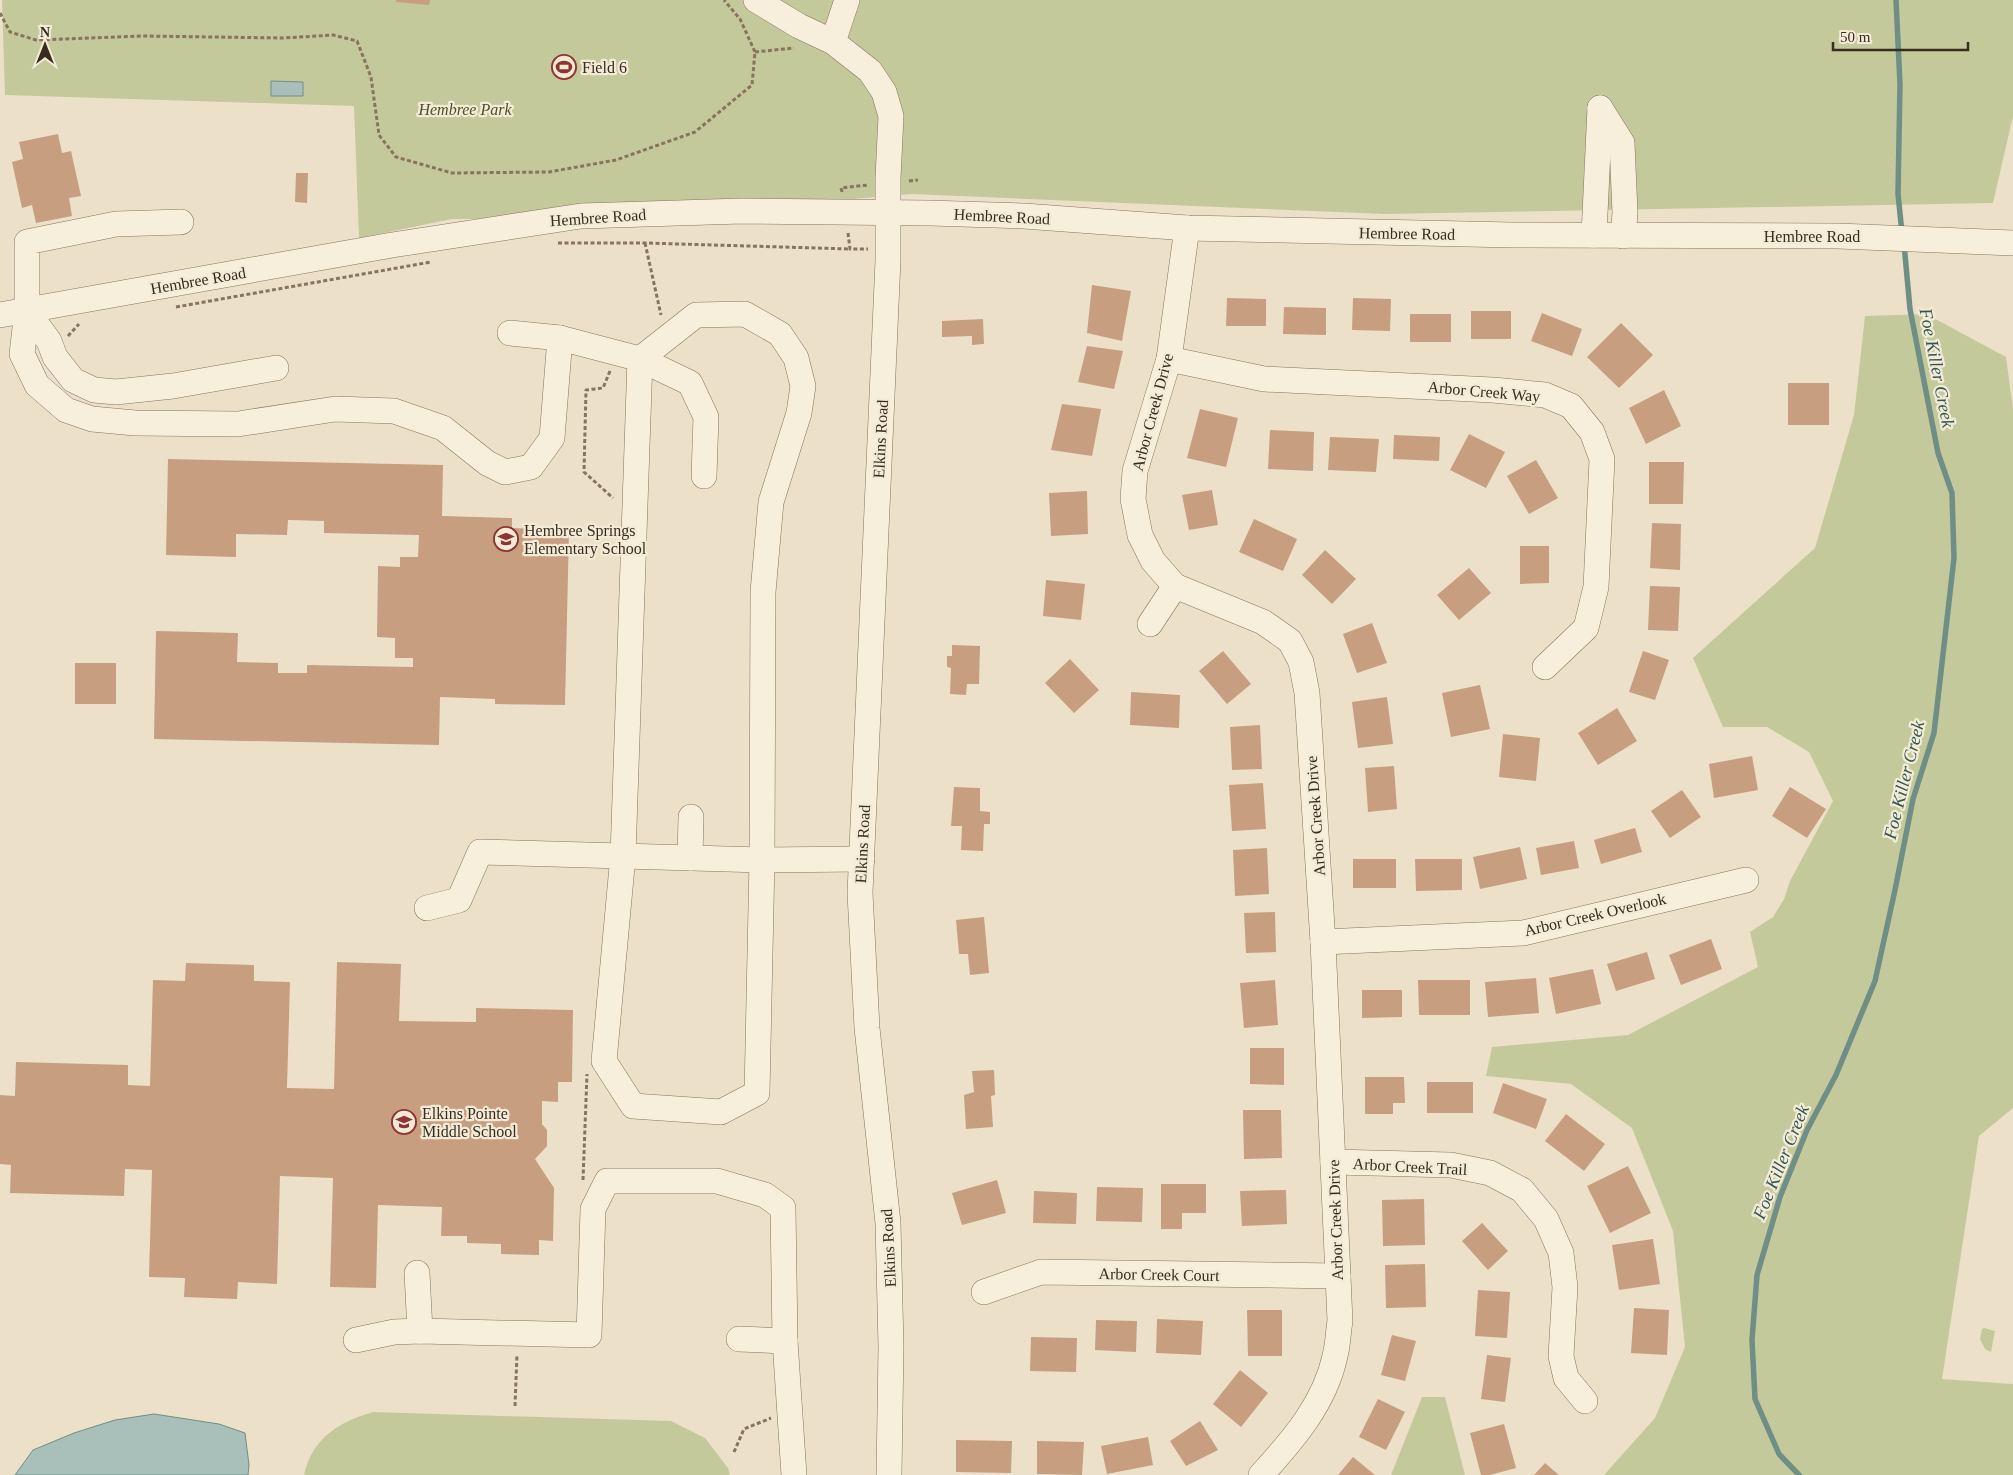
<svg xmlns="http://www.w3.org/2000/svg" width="2013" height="1475" font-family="'Times New Roman',serif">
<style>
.green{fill:#c4c99c}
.water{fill:#a8c0b9;stroke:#6f8e86}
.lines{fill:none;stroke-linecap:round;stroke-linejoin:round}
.stream{stroke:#6f8e86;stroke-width:5.5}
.building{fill:#c79e80}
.minor-casing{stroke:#87735e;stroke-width:26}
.path{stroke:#87735e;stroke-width:3;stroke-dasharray:4 2.5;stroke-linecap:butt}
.minor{stroke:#f7eedb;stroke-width:25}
.labels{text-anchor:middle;stroke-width:4.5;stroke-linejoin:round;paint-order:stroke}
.poi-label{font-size:16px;fill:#382c21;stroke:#f4ebd7;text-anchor:start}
.park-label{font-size:16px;font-style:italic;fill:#485329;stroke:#f4ebd7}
.street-label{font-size:16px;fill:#382c21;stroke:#f4ebd7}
.water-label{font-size:18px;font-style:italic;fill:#315754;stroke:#f4ebd7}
</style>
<rect width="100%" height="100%" fill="#ece1c8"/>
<!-- green -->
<g class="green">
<path d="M2 0H2013V116L1993 203 1383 214 911 194 629 218 452 219 359 238 354 106 5 95Z"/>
<path d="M1926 314 2006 357 2013 409V1108L1979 1136 1942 1379 2013 1384V1475H1604L1655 1418 1685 1347 1673 1231 1632 1128 1571 1084 1486 1076 1492 1047 1628 1035 1758 967 1750 932 1773 917 1784 899 1790 881 1833 801 1809 752 1767 727H1723L1693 658 1815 548 1854 415 1865 316Z"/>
<path d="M1984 1328 1995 1331 1991 1352 1985 1349 1980 1339 1982 1329Z"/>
<path d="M1422 1397H1445L1465 1475H1391Z"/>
<path d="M373 1412 671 1421 705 1438 728 1468 730 1475H304C312 1438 339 1422 373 1412Z"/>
</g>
<!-- water -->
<g class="water">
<path d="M271 81 303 82V96H271Z"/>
<path d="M154 1414 219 1424 245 1433 249 1465 248 1475H15L33 1450 74 1433 115 1420Z"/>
</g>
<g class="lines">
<!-- stream -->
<g class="stream">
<path d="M1896 0 1900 84 1898 194 1902 233"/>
<path d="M1799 1475 1779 1454 1755 1399 1752 1340 1757 1275 1780 1197 1807 1130 1836 1075 1875 981 1895 890 1913 799 1934 733 1954 558 1952 493 1938 453 1910 309 1904 244"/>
</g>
</g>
<!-- building -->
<g class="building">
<path d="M396 0H430L429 5 396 2Z"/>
<path d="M58 134 62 153 71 151 81 196 69 198 72 216 36 223 32 205 22 208 12 162 23 159 19 142Z"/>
<path d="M296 173H308L307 203 295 202Z"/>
<path d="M1092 285 1131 291 1122 341 1087 333Z"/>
<path d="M1227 298 1266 299V326H1226Z"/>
<path d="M1353 298 1391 299 1390 331 1352 330Z"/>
<path d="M1284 307 1326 308V335L1283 334Z"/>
<rect x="1471" y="311" width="40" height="28"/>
<path d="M1542 313 1582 329 1572 356 1531 341Z"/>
<rect x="1410" y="314" width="41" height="28"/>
<path d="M983 319 984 344 972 345V336L942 337V321Z"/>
<path d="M1621 323 1653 355 1619 388 1587 357Z"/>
<path d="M1087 346 1123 351 1114 389 1078 382Z"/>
<rect x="1788" y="383" width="41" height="42"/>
<path d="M1664 390 1681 426 1646 444 1629 408Z"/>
<path d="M1062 404 1101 409 1092 456 1051 450Z"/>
<path d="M1200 409 1238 418 1226 467 1187 458Z"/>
<path d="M1270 430 1314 432 1313 471 1268 469Z"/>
<path d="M1469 434 1505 452 1486 488 1450 470Z"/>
<path d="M1394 435 1440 437 1439 461 1393 459Z"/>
<path d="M1330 437 1379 439 1376 472 1328 470Z"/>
<path d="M168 459 443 465 442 516 512 518V528L569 530 565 705 495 704V699L440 697 439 745 154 739 156 631 238 633 237 662 278 663V673H307V665L413 667V658H395V638L377 637 378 566 400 567V557H418L419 535 324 533V521L288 520 287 535 236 534V557L166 555Z"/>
<path d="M1536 460 1558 498 1529 514 1507 476Z"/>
<path d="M1649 462H1684L1683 504H1649Z"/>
<path d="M1212 490 1218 525 1189 530 1182 495Z"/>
<path d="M1087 491 1088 534 1051 536 1049 493Z"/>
<path d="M1254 519 1297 539 1283 571 1239 552Z"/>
<path d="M1652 523 1681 524 1680 570 1650 568Z"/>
<path d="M1520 546H1549V583L1520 584Z"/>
<path d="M1325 550 1356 579 1332 604 1302 575Z"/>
<path d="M1469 568 1491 593 1459 620 1437 595Z"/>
<path d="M1046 580 1085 584 1081 620 1043 616Z"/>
<path d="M1650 586 1680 587 1678 631 1648 630Z"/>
<path d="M1372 623 1387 663 1357 673 1343 634Z"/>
<path d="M952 645 980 646 979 684H967L966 695 950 694 951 668 947 667V656H952Z"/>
<path d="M1223 651 1251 684 1227 704 1199 671Z"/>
<path d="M1643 651 1669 660 1655 700 1629 692Z"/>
<path d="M1070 659 1099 690 1074 713 1045 683Z"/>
<rect x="75" y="663" width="41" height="41"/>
<path d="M1480 685 1490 729 1451 737 1442 693Z"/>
<path d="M1131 692 1180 695 1179 728 1130 725Z"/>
<path d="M1387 697 1393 744 1358 748 1352 702Z"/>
<path d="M1617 708 1637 741 1598 765 1578 733Z"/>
<path d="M1260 725 1262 769 1232 770 1230 727Z"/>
<path d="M1503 734 1540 738 1536 781 1499 777Z"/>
<path d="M1752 756 1758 790 1714 798 1709 764Z"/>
<path d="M1394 766 1397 809 1368 812 1365 768Z"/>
<path d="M1263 783 1266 829 1232 831 1229 785Z"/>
<path d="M954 787 980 788V811L990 812V824H984L983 851 961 850 962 826H951Z"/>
<path d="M1790 787 1826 809 1807 838 1772 816Z"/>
<path d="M1682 790 1701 817 1670 838 1651 811Z"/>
<path d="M1635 828 1642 852 1601 864 1594 840Z"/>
<path d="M1574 841 1579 868 1541 875 1536 848Z"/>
<path d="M1520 847 1527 879 1480 889 1473 857Z"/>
<path d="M1267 848 1269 894 1235 896 1233 850Z"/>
<rect x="1353" y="859" width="43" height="29"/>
<path d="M1415 859H1462V890L1416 891Z"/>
<path d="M1275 912 1276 952 1246 953 1244 913Z"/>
<path d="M984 917 989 973 970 975 968 954H959L956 920Z"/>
<path d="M1711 939 1722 969 1681 985 1669 955Z"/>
<path d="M1647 952 1655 979 1616 991 1607 964Z"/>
<path d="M337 962 401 964 399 1021 476 1022V1008L573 1010 572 1082H558V1102L542 1101V1124L547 1130V1146L535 1159 554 1188 553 1241 539 1240V1255L501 1254V1244L467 1243V1236H441L442 1207 378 1205 376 1288 330 1287 333 1178 280 1176 277 1284 238 1282 237 1299 184 1297 185 1278 149 1277 152 1170 125 1169 124 1196 10 1193 11 1165 0 1164V1095L15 1096 16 1062 128 1065V1085L150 1086 153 980 185 981 186 963 254 965V981L290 982 287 1088 334 1089Z"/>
<path d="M1593 969 1601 1004 1556 1014 1549 978Z"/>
<path d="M1536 978 1539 1013 1488 1017 1485 982Z"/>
<path d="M1275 980 1278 1025 1244 1028 1240 983Z"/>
<path d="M1418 980H1470V1015H1419Z"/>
<path d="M1362 990H1402V1017L1362 1018Z"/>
<path d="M1250 1048H1284V1085L1250 1084Z"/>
<path d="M994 1070 995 1095 991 1096 993 1127 966 1129 964 1095 974 1092 972 1071Z"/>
<path d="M1365 1077H1404L1405 1103H1393V1114H1365Z"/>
<rect x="1427" y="1082" width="46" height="31"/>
<path d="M1503 1083 1547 1099 1536 1129 1493 1113Z"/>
<path d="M1243 1110H1281L1282 1158 1244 1159Z"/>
<path d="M1566 1114 1605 1144 1584 1171 1545 1141Z"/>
<path d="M1628 1166 1651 1213 1610 1233 1587 1186Z"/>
<path d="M997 1180 1006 1213 962 1225 952 1193Z"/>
<path d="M1161 1184H1206V1213H1182V1229H1161Z"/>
<path d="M1097 1187 1143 1188 1142 1222 1096 1221Z"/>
<path d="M1286 1190 1287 1224 1242 1226 1240 1191Z"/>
<path d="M1034 1191 1077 1193 1076 1224 1033 1223Z"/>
<path d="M1424 1199 1425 1245 1383 1246 1382 1200Z"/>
<path d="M1482 1223 1508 1251 1488 1270 1462 1241Z"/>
<path d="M1653 1239 1660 1284 1619 1290 1612 1245Z"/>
<path d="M1425 1264 1426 1307 1386 1308 1385 1265Z"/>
<path d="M1478 1290 1510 1292 1507 1338 1475 1336Z"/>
<path d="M1634 1308 1669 1310 1667 1355 1631 1353Z"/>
<path d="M1247 1310H1282V1356H1248Z"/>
<path d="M1157 1319 1203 1321 1201 1355 1156 1353Z"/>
<path d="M1096 1320 1137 1321 1136 1352 1095 1350Z"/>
<path d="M1392 1335 1416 1341 1405 1381 1381 1375Z"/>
<path d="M1031 1337 1077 1338 1076 1372 1030 1371Z"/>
<path d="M1487 1355 1511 1358 1505 1402 1481 1399Z"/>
<path d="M1240 1370 1268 1393 1241 1427 1213 1404Z"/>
<path d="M1378 1399 1405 1412 1386 1450 1359 1437Z"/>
<path d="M1200 1421 1218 1450 1186 1466 1170 1441Z"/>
<path d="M1504 1424 1516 1468 1490 1475H1481L1470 1433Z"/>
<path d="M1148 1437 1153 1465 1107 1474 1101 1446Z"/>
<path d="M956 1440 1012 1441 1011 1473 956 1472Z"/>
<path d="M1037 1441 1084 1442 1082 1475 1037 1474Z"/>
<path d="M1353 1457 1375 1475H1338Z"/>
<path d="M1545 1463 1559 1475H1534Z"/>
</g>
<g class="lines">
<defs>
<g id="minor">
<path d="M756 0 799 26 833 42 870 71 884 92 891 116 888 178V260L860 893 867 1028 888 1223 891 1347 889 1475"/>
<path d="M833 42 847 0"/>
<path d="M1600 108 1622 143 1625 213 1623 236"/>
<path d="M181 222 116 224 27 242V311L22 354 37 385 66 410 92 419 135 423 238 424 335 409 394 411 443 428 487 463 505 472 531 467 552 438 560 338"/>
<path d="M1187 228 1169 359 1135 471 1133 499 1140 535 1153 561 1175 586 1263 622 1290 641 1301 662 1307 693 1323 942 1340 1321C1338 1333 1338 1345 1335 1356 1325 1403 1293 1440 1261 1475"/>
<path d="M1594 235 1600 108"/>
<path d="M27 311 49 341 55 357 73 380 94 390 116 392 173 386 276 368"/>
<path d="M745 314 780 334 796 358 803 386 799 413 771 502 763 592 762 860 757 1093 721 1112 633 1106 604 1061 623 856 640 359 696 315Z"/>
<path d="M0 315 392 245 581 216 742 211 929 213 1024 216 1187 228 1513 235 1838 236 2013 243"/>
<path d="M510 333 560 338 640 359 690 383 706 417 704 476"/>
<path d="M1169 359 1264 379 1493 390 1545 395 1571 406 1592 432 1602 459 1596 587 1586 628 1545 667"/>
<path d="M1150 624 1175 586"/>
<path d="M690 858 691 817"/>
<path d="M427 908 459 900 480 852 762 860 862 859"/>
<path d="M1323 942 1523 933 1746 880"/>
<path d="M1333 1162 1451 1165 1490 1173 1522 1190 1546 1219 1561 1253 1565 1287 1561 1356 1566 1378 1585 1401"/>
<path d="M417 1273 420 1331"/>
<path d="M984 1292 1041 1272 1338 1276"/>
<path d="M739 1339 785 1341"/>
<path d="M356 1340 394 1332 420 1331 589 1335 593 1209 607 1181H717L765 1195 783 1208 785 1341 794 1475"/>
</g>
</defs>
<!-- minor casing -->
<use href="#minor" class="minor-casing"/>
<!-- path -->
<g class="path">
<path d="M0 13 10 32 36 40 143 36 284 38 333 35 357 41 371 77 379 135 396 157 452 173 549 172 616 160 695 132 752 85 755 52 740 19 724 0"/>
<path d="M755 52 794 48"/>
<path d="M909 181 918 180"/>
<path d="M842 192 841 188 868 185"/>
<path d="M848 233 850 249H868"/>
<path d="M558 243H645L850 249"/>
<path d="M645 243 661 315"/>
<path d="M176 307 431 262"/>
<path d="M68 336 79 324"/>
<path d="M610 371 603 388 586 390 584 472 613 498"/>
<path d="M583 1180 587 1074"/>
<path d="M515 1406 517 1354"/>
<path d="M734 1452 744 1429 771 1418"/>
</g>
<!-- minor -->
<use href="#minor" class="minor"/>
</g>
<!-- icons -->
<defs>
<symbol id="stadium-ring" viewBox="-11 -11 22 22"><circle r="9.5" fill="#f4ebd7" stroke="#923233" stroke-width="1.5"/><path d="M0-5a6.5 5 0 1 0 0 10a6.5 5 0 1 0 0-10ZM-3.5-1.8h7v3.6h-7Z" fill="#923233"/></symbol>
<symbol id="school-ring" viewBox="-11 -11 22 22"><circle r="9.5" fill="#f4ebd7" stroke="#923233" stroke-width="1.5"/><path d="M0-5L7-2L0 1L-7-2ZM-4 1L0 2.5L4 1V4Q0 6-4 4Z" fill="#923233"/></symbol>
</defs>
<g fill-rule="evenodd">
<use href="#stadium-ring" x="550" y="53" width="28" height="28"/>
<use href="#school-ring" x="492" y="525" width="28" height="28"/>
<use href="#school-ring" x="390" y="1108" width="28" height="28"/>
</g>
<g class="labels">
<!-- poi labels -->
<g class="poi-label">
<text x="582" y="73">Field 6</text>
<text x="524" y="536">Hembree Springs<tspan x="524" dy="18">Elementary School</tspan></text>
<text x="422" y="1119">Elkins Pointe<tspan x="422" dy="18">Middle School</tspan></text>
</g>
<!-- park labels -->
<g class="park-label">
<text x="465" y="115">Hembree Park</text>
</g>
<!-- street labels -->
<g class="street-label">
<text transform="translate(1002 216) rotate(3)" y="6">Hembree Road</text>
<text transform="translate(598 217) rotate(-4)" y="6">Hembree Road</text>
<text transform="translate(1407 233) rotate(1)" y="6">Hembree Road</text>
<text x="1812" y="242">Hembree Road</text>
<text transform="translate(198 280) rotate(-10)" y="6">Hembree Road</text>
<text transform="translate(1484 391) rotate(5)" y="6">Arbor Creek Way</text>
<text transform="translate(1152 412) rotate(-75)" y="6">Arbor Creek Drive</text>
<text transform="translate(880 439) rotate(-87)" y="6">Elkins Road</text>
<text transform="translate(1315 816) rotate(-94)" y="6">Arbor Creek Drive</text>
<text transform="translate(862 844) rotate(-87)" y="6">Elkins Road</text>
<text transform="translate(1595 914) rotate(-13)" y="6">Arbor Creek Overlook</text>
<text transform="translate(1410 1166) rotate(3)" y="6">Arbor Creek Trail</text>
<text transform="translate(1335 1220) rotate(-92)" y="6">Arbor Creek Drive</text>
<text transform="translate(888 1248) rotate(-93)" y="6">Elkins Road</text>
<text transform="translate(1159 1274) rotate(1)" y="6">Arbor Creek Court</text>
</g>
<!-- water labels -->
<g class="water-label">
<text transform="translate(1937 368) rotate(79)" y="6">Foe Killer Creek</text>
<text transform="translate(1904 780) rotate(-76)" y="6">Foe Killer Creek</text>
<text transform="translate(1781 1162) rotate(-68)" y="6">Foe Killer Creek</text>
</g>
</g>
<!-- north arrow -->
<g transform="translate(45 45)" stroke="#f4ebd7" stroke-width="4" paint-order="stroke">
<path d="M0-4L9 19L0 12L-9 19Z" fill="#382c21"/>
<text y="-8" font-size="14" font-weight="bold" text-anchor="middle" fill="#382c21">N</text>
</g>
<!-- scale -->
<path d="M1833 42v8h135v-8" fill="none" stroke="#382c21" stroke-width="2.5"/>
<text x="1840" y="42" font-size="15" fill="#382c21" stroke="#f4ebd7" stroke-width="4" paint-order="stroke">50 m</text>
</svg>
